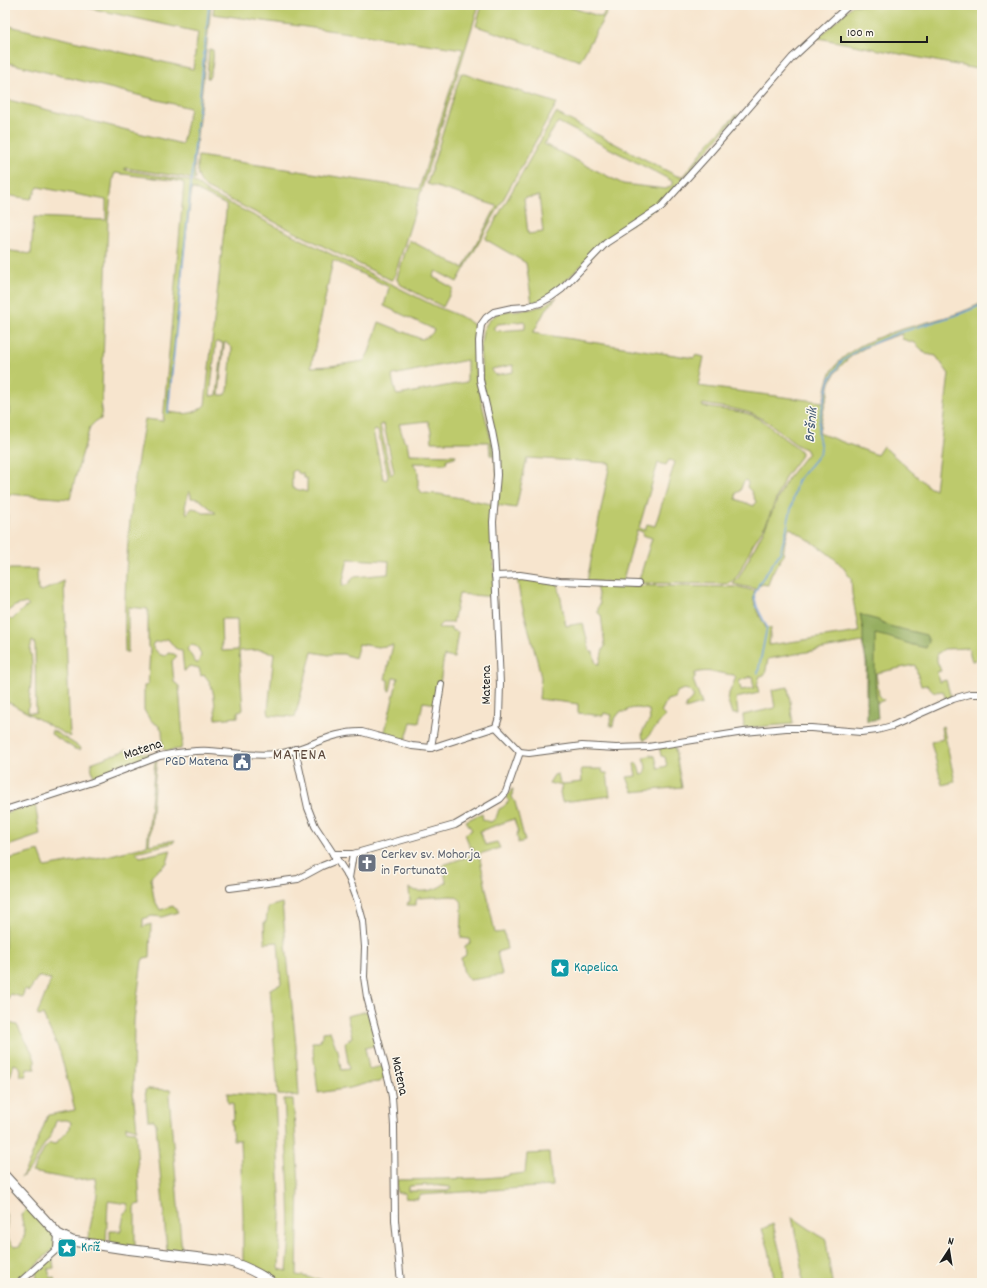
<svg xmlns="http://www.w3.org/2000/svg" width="987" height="1288" font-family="Dekko,sans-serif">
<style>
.green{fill:#bdca6c;stroke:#6c7344;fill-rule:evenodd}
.forest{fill:#96ae60;stroke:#59653e}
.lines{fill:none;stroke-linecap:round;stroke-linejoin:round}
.stream{stroke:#6ea2db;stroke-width:1.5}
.street-casing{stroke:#69625a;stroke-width:8}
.secondary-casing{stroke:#69625a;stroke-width:11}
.street{stroke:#fff;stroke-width:6}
.secondary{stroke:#fff;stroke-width:9}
.labels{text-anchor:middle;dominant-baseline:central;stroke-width:3;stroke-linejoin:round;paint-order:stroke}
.street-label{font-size:14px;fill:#1c1c1c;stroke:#fbf7ec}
.service-label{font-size:14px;fill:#4e5e75;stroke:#fbf7ec;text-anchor:end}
.worship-label{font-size:14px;fill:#5b616d;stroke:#fbf7ec;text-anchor:start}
.culture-label{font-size:14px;fill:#0d838f;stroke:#fbf7ec;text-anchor:start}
.water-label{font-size:15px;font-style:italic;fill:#415872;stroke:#fbf7ec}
.quarter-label{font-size:16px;letter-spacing:1px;fill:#5c483c;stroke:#fbf7ec}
</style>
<rect width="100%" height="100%" fill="#fbf7ec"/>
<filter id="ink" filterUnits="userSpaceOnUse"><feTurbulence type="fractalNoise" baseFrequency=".025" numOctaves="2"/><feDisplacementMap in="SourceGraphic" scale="8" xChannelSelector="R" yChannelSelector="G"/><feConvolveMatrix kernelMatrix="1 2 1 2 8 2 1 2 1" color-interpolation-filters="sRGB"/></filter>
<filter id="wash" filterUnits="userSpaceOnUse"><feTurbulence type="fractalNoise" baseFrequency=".012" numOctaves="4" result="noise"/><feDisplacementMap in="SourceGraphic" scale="16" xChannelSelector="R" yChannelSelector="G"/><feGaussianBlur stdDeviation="0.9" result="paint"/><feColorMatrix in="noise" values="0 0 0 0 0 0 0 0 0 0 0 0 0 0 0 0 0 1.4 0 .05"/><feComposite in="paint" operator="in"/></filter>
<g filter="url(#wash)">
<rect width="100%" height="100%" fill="#f7e5ce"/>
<g class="green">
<path d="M76,5H211L194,164L195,180L183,177L125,168V170L190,181L196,183L207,192L431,304C442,310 471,318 476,328C478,331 476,362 476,368C478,398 490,426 493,456L490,455L489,442H432L431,431L428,421L399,424L404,441L407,442L409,454L456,455L455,457L447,459L446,464L413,463L418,471V487L422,493L439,494L492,504L495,597L459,594L453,623H442L438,627L439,628H451V630L458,632L454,658L444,656L437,704L423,702L419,723L411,722L406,739L404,740L384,735L398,678L395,677L393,678L390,691L388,690V680L385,679L393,645L378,647L359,644L355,658L343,654H331L329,655L312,652L295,717L269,715L268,710L274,653L260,650L239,651L243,710L238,711V717L216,719C214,705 216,686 204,675L201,676L199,668L190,666L186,669L185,671H184L182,651L175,648L168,639C163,639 159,643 154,642L152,646L159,654L164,656L167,655L168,653L174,654L177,656L172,661L174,682L179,686L183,738L181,749L166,751L163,748L162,730L159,726L150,720L144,710V686L148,685L150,649L148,647V609L128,607V652H125C123,573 130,496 145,419L163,421L184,183L178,181L115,173L113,178L108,221L101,419L96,421L90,427L75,479L70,499L8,494L5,569H37L38,591H42L64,581L70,737L8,702H5V618L6,620L10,618L12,620L24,608L29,606L26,603L15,606L8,611V614L5,617V415H9V310H5V250L31,254L34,217L106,220V200L38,187L31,199L5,195V99L182,144L190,108L5,62V25L193,69L198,32ZM192,188L226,205V212L205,405C193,416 183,414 168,412V403L183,260ZM333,260L389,287L384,306L431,328L434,330C432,335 426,338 421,339L379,322L369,352L364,361L330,366L311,367ZM216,342L223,343L217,395L210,396ZM225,342L232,348L228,391L225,395H219L224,345ZM467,360V382L398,395L396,394L392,377L393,375ZM381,424L384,425L394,472L391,475L380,425ZM375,430L378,431L388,475L387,479L385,480L383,478L373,431ZM295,470L300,474L303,473V477L307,479V492L292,488V472ZM189,491L191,495V498L199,499L216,513H203L197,509L192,508L187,514L185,507ZM348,559L389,561L388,574L354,577L347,585L342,586ZM221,619H237L238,650L222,651ZM32,641L34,642L35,646L36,713L28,712C29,697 35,663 30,650ZM192,644L198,648L201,655L198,663H196L187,649Z"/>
<path d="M214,5H479L394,278L391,280L206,188C196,179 196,168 198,156L419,189L463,49L213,14Z"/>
<path d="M482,5H563L602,17L608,5H611L580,61L476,26Z"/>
<path d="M853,5H982V70L818,38Z"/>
<path d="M209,49L213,50C214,59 212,71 209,78H207Z"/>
<path d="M461,73L557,103L457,282L436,271L433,277L453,288L443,307L401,285L397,280V278L409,240L463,268L497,206L427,184Z"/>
<path d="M556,113L677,176H683L709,143L736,115L737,114L738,115L664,200L644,216L614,234L557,289L545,298L532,303L526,263L485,239ZM558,122L659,174L672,181V185L666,189L623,184L544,144ZM539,196L543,232L528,234L524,198Z"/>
<path d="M557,297L545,311L533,333L694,358L696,355L704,357L698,386L823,402C827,389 827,376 836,365C861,335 918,326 953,315C963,312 973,307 982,303V654L976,657V660L972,661L968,648L944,649L937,654V661L941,671L937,672L939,682L946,680L951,698L946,700L943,691C931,693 934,691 927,685L921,686L915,665L876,673L879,695L884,700L877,703L866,695C865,676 869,660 862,642L768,659L765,675L760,676L757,685L759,693L736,698L738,714H732L727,698L736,677L734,675C722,674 708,669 695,673V677L693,680L702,704L685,709L686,705L694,697C689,689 686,687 677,692L675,698L667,700L661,712L665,716L645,740L643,739C640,731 646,726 650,720L649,710C641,708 634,707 627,710V712H620L614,720L613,726H610L612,715L604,713L603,716L578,713V704L539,699L541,678L538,664L520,597L517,577L558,583L566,626L583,623L590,652H593L595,661L597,664H599C602,658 601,651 605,646L601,615L598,613V607L600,604L596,585L739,587L755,591C750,603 761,617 766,628H771L769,645L859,632L852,594L851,577H849C843,560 806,538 790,528L788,530L785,541L783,556L772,573L768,585L761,584L756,589L733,584L739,577L765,528L783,487L788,478L808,453L807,450C789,443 778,427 761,418C744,408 722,408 703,404L702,406C721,411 743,409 760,419C769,425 777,433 785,439C791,444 799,447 801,453L800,457L785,477L766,524L753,544L738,575L734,580L727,584L638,583L652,538L642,535L643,532L637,530L622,583L587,581L610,463L527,458L516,508L496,505L499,486L483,383L480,350L483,330L489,320L498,313L507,311L532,309L544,305ZM525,321V329L497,331L493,328L498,324ZM902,334V339L915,343L926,354L936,356L949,374L935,489L930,488L883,446L877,455L819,433C821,419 824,407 828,394C829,389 829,383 832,379C845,353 876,341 902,334ZM513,365V372L495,375L492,372V369ZM669,460L675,462L655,526L647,524L645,530L639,528L658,463L666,465ZM746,480L748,483L747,487L751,491L756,502L754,506L736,499V493L740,491L743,483ZM752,676L754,688L741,690L739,681Z"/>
<path d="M788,687L793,724L744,728L743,715L775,708L772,690Z"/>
<path d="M943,726L955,782L942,785L931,742L943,739L941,727Z"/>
<path d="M52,730L81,748L80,750L75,749L51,734Z"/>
<path d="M674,744L682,787L633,792L627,777L636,776L634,764L637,763L641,775L645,774V770L646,768L644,758L650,755L655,756L658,768L667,766L665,757L661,756L659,746Z"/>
<path d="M126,750L155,755L99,777H94L92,770L91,763Z"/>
<path d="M157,760L155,776L149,845L175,840L173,843L136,852L140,857L171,850L167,863L152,875L151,879L154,899L160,910L173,906L178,912L162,917L152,916L143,919V927L151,924L150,957L144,958L142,961L134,1021L133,1091L137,1129L126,1126V1130L135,1131L136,1135L140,1204L135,1205V1248L112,1244L110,1241V1231H121L124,1213L128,1210V1204L108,1201L106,1244L87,1242L97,1194L95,1178L75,1180L32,1172L45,1148L50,1143L55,1144L70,1128L71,1122C67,1119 61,1120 56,1121L51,1135L44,1145L32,1167L21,1178L28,1165L48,1115L75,1110L60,1052L43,1015L39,1016L37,1015L51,980L42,977H38L29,991L25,989L22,997L10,994L5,1007V860L39,851L45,867L107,856L147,846L155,761Z"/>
<path d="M581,769H602L603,773H607L610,796L562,802L560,792L562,786L549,783L554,775L558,774L560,783L563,784L582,782Z"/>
<path d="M512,789H513L512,797L515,802L525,841L518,843V839L516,837L518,832L514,819L480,831L485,845L497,842L500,848L479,854L495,933L504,932L507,949L497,952L502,975L470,980C462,975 463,966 461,958L465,956L466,954L465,946L470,943L469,939L461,938C461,932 463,904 461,901C459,898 456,897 452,896L418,898L416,901V905H407L408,902H410L409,888C412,889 415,891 418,891C427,892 440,889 446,882L443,865L475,854L473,847H470L465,834L472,830L466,821L482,813L483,820L491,822L496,818L499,809L503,807L509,801L507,797Z"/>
<path d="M35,803L40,835L5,847V813Z"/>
<path d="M282,903L296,1046L299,1096L278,1095L270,989L281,984L278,942L265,943L264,922H266L268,907Z"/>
<path d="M368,1011L377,1045L365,1048L369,1069L383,1066L385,1077L380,1082L368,1083L350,1088L318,1093L312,1042H319L323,1036V1032L330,1031L336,1047L338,1050L341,1070L349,1069L345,1043L352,1037L347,1016Z"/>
<path d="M5,1022L17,1025L32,1052L35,1060V1069H27L26,1076H20L21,1070L19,1066L14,1064L10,1077L5,1076Z"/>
<path d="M148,1089L172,1090L169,1095L182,1253L167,1251L156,1124L154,1120H148L145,1090Z"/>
<path d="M227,1093L256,1095L275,1097L281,1214L279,1269L287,1271L290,1234L289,1193L284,1099H293L299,1184L297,1275L338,1283H277L243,1262V1216L240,1140H233L231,1120L234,1119L233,1103H228Z"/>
<path d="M549,1153L552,1186L420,1195L418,1199L405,1198V1193H397V1180L486,1178L508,1176V1175L525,1173L527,1154ZM431,1185L450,1187L451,1189L447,1191H408V1187L409,1186Z"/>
<path d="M29,1207L55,1236V1247L17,1283H5V1212C11,1227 0,1232 14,1247L20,1246L25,1234L21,1215Z"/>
<path d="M792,1217L826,1240L832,1283H802V1266Z"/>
<path d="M773,1224L783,1265L784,1283H775L769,1250L762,1229Z"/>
<path d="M52,1255L54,1268L48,1269L50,1277L55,1278L56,1283H37L36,1269Z"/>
</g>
<path class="forest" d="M860,614L867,617L878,620L889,626L926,635L929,641L926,648C908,645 893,637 875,634V681L878,719L867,721V664L863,646V630Z"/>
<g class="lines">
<g class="stream">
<path d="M168,413L209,5"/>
<path d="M758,673L767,627L757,607L754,595L760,582L780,553L786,532L797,481L820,453L821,449L818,434L820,416L830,379L841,362L859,349L898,333L957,315L982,305"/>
</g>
</g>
</g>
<g filter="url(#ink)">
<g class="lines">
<g class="street-casing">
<g id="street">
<path d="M495,576L520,575L560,581L638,584"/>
<path d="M496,727L499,717L500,684L493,522L497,475L496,452L492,431L480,380L479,341L481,325L486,318L494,312L512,308L526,307L540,303L551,297L562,289L606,243L661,207L706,157L792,58L849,5"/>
<path d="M496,727L520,752L529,753L582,746L616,748L648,747L744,732L786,728H811L861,732L877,730L892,726L953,699L970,694H982"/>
<path d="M431,748L441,684"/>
<path d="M295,749L308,808L315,826L349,878L357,899L363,921L365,947L364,977L367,997L389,1081L392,1097L394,1126L395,1220L401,1283"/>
<path d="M5,810L92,782L160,756C177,753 192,750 209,751C231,752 254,757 276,754C306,751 330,731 362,732L412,746L431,748L496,727"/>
<path d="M333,854H353L455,825L500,799L506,792L520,752"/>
<path d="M349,878L353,854"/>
<path d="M230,888L298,879L322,866L337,860"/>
<path d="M57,1249L58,1234"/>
<path d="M19,1283L57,1249L72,1241"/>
</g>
</g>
<g class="secondary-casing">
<path id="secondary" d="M5,1176L58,1234L72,1241L125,1249L226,1261C244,1265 258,1273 273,1283"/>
</g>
<use href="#street" class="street"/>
<use href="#secondary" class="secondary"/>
</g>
</g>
<defs>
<g id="civic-square" transform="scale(1)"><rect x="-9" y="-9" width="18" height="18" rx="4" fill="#5c6f8a" stroke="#fbf7ec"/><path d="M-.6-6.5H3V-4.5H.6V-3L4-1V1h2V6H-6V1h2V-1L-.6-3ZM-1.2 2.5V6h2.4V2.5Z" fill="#fff"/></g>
<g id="church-square" transform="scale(1)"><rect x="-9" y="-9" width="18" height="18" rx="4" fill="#6b7280" stroke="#fbf7ec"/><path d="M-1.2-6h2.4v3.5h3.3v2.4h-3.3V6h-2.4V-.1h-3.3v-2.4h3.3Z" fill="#fff"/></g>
<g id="sight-square" transform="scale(1)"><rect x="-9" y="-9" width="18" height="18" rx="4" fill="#0f9aa8" stroke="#fbf7ec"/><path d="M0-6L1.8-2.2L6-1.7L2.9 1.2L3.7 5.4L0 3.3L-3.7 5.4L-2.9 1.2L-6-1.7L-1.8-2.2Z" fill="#fff"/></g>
</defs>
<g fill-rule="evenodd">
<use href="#civic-square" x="242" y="762"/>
<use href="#church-square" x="367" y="863"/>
<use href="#sight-square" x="560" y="968"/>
<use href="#sight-square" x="67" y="1248"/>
</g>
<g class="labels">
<g class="street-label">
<text transform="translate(487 685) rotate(-90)">Matena</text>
<text transform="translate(143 750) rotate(-18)">Matena</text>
<text transform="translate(399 1076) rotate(78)">Matena</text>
</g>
<g class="service-label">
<text x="228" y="762">PGD Matena</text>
</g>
<g class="worship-label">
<text x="381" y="855">Cerkev sv. Mohorja<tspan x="381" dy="16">in Fortunata</tspan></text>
</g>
<g class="culture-label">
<text x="574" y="968">Kapelica</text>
<text x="81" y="1248">Križ</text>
</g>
<g class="water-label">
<text transform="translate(812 425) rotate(-85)">Bršnik</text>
</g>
<g class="quarter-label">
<text x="300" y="755">MATENA</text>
</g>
</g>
<rect width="987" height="1288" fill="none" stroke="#fbf7ec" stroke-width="20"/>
<g transform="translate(949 1250) rotate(12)" stroke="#fbf7ec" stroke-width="3" paint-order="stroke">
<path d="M0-3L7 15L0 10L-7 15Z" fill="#1c1c1c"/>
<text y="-6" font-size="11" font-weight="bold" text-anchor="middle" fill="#1c1c1c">N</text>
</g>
<path d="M841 36v6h86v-6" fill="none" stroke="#1c1c1c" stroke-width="2"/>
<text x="847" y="36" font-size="12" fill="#1c1c1c" stroke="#fbf7ec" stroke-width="3" paint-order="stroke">100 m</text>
</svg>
